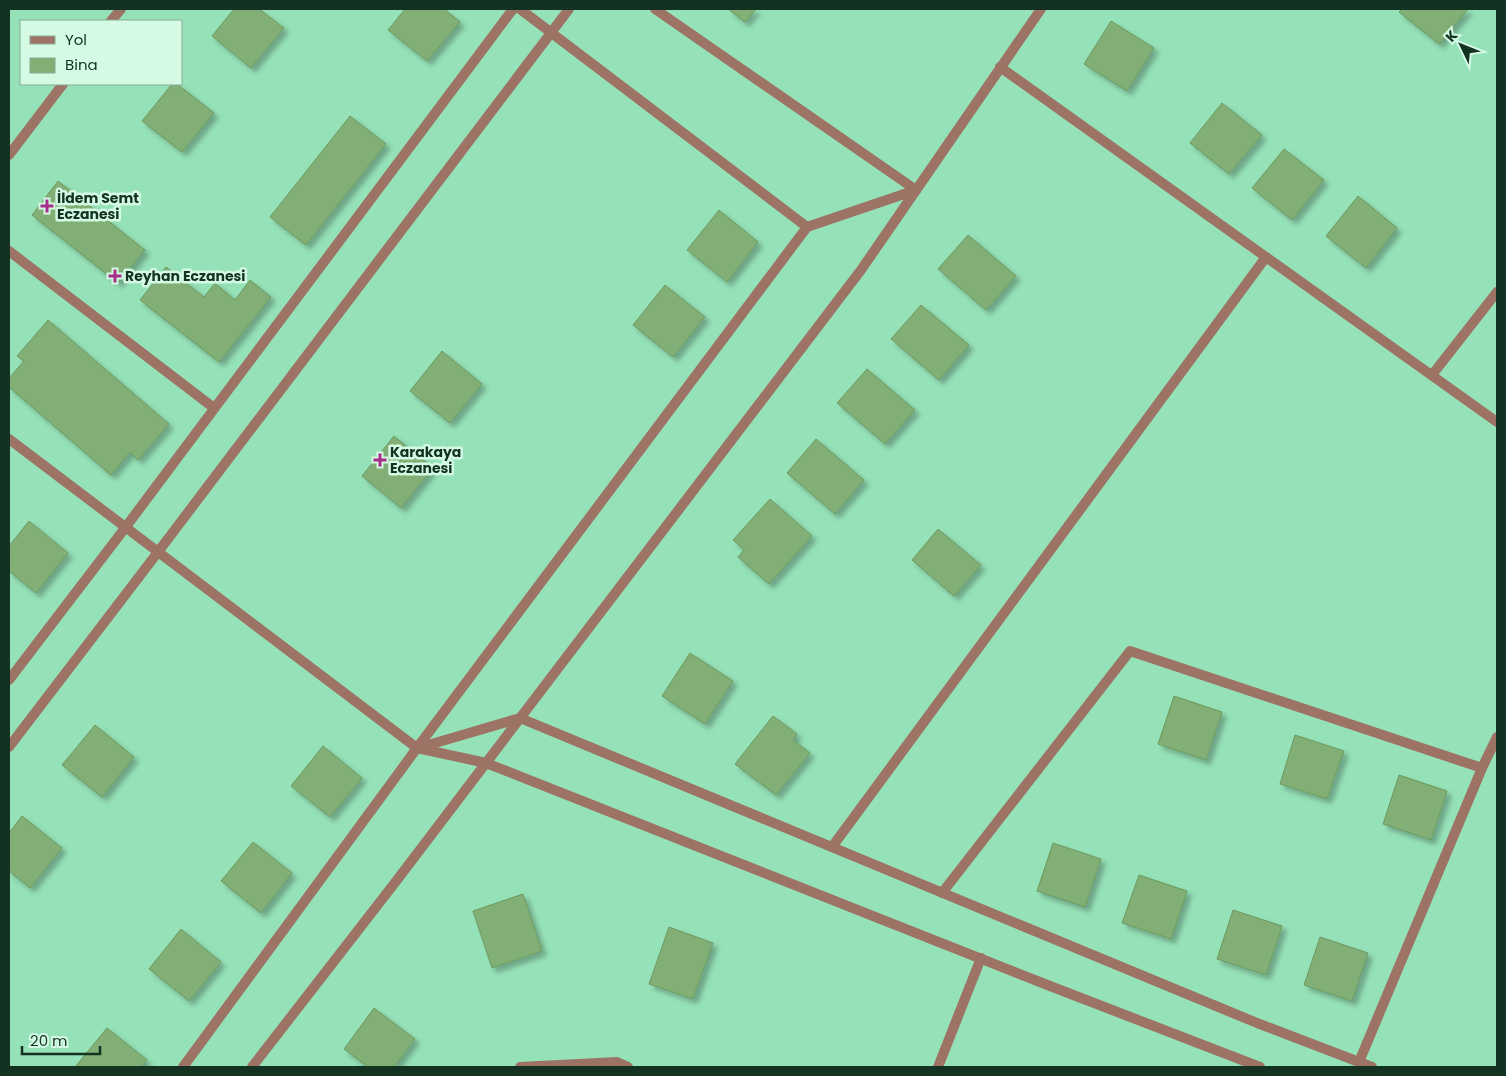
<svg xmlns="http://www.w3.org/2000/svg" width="1506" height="1076" font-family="Poppins,sans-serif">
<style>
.building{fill:#81af74;stroke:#6c9960;filter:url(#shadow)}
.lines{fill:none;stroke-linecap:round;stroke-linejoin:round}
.street{stroke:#9c7365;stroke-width:10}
.poi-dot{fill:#a42e88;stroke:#d5fae4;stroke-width:2}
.labels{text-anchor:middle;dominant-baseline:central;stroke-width:5;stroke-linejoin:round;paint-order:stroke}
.poi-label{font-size:14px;font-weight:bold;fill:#133222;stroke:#d5fae4;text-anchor:start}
</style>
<defs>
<filter id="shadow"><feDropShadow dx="4.5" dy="4.5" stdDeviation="2.5" flood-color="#0004"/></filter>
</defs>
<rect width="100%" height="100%" fill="#96e2b8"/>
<g class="building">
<path d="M234,9H259L284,28L251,68L212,36Z"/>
<path d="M405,9H444L460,22L427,61L388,30Z"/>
<path d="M728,9H756L745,22Z"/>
<path d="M1402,9H1468L1439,44L1399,12Z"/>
<path d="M1111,21L1154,48L1127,91L1084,64Z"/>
<path d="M172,84H177L214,113L182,152L142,121Z"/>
<path d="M1222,103L1262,135L1229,174L1190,143Z"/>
<path d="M350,116L386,144L306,245L270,217Z"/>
<path d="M1284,149L1324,180L1292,220L1252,188Z"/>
<path d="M58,181L145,250L118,283L32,215Z"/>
<path d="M1358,196L1397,228L1366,268L1326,236Z"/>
<path d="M719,210L758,242L727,282L687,250Z"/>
<path d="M968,235L1016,276L986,310L938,269Z"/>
<path d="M166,267L204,297L215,283L235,300L250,280L271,297L219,362L140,300Z"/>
<path d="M665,285L705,317L673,357L633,325Z"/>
<path d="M921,305L969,345L939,380L891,339Z"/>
<path d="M48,320L169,424L138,460L130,452L111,475L9,387V378L24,361L17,356Z"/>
<path d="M442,351L482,384L450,423L410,391Z"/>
<path d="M867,369L915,410L885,444L837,403Z"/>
<path d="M394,436L433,468L401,508L362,476Z"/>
<path d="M816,439L864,480L835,514L787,473Z"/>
<path d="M770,499L812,536L769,584L738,557L744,550L733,540Z"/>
<path d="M29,521L68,553L36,593L9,571V546Z"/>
<path d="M938,529L981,565L954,596L912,560Z"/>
<path d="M690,653L733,681L705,724L662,696Z"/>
<path d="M1174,696L1222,712L1206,760L1158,744Z"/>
<path d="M773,716L797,734L793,740L810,753L776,795L735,764Z"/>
<path d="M95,725L134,757L102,797L62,765Z"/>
<path d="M1295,735L1344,751L1327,799L1280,784Z"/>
<path d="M323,746L362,778L330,817L291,786Z"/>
<path d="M1399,775L1447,791L1431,840L1383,824Z"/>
<path d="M22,816L62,848L30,888L9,871V833Z"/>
<path d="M253,842L292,873L261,913L221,881Z"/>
<path d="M1053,843L1101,859L1085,907L1037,891Z"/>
<path d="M1139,875L1187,891L1171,939L1122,923Z"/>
<path d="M523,894L542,951L492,968L473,911Z"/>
<path d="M1233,910L1282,926L1266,975L1217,959Z"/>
<path d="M669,927L713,943L693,999L649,984Z"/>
<path d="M181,929L221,962L189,1001L149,969Z"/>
<path d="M1320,937L1368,953L1352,1001L1304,985Z"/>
<path d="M374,1008L415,1039L394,1067H368L344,1049Z"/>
<path d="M107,1028L147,1060L141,1067H75Z"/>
</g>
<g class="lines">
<g class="street">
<path d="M520,9L807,227"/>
<path d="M655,9L916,190"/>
<path d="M111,21L121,9"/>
<path d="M1000,67L1497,422"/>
<path d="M9,155L63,84"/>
<path d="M9,251L214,408"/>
<path d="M1432,375L1497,292"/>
<path d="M9,439L417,748L486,763L1050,986L1260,1067"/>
<path d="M9,680L125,528L513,9"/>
<path d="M9,747L158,552L569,9"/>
<path d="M418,748L520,718L1257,1023L1372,1067"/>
<path d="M832,847L1266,257"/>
<path d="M942,893L1130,651L1482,768"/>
<path d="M1359,1062L1482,768L1497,737"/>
<path d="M183,1067L417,748L807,227L916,190"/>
<path d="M252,1067L397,880L861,270L1041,9"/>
<path d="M520,1067L617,1062L628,1067"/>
<path d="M938,1067L981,958"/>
</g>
</g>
<g class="poi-dot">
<path d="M44.5 198.5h5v5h5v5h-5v5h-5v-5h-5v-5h5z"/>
<path d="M112.5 268.5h5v5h5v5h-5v5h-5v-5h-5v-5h5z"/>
<path d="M377.5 452.5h5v5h5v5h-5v5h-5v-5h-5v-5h5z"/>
</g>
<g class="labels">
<g class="poi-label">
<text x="57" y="198">İldem Semt<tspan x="57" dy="16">Eczanesi</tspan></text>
<text x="125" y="276">Reyhan Eczanesi</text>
<text x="390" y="452">Karakaya<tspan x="390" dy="16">Eczanesi</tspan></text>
</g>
</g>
<rect width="1506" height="1076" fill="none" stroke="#133222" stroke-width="20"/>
<rect x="20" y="20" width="162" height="65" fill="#d5fae4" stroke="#87aa96"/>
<rect x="30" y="36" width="25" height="8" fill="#9c7365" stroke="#87aa96"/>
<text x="65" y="45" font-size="15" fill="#133222">Yol</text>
<rect x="30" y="58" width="25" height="15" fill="#81af74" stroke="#87aa96"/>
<text x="65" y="70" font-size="15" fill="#133222">Bina</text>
<g transform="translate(1461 45) rotate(313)" stroke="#d5fae4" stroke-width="4" paint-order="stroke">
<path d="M0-4L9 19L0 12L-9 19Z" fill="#133222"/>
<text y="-8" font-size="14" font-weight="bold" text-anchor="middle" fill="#133222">K</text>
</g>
<path d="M22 1046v8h78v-8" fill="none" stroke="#133222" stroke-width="2.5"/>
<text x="30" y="1046" font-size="15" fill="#133222" stroke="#d5fae4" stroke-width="4" paint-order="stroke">20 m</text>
</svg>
